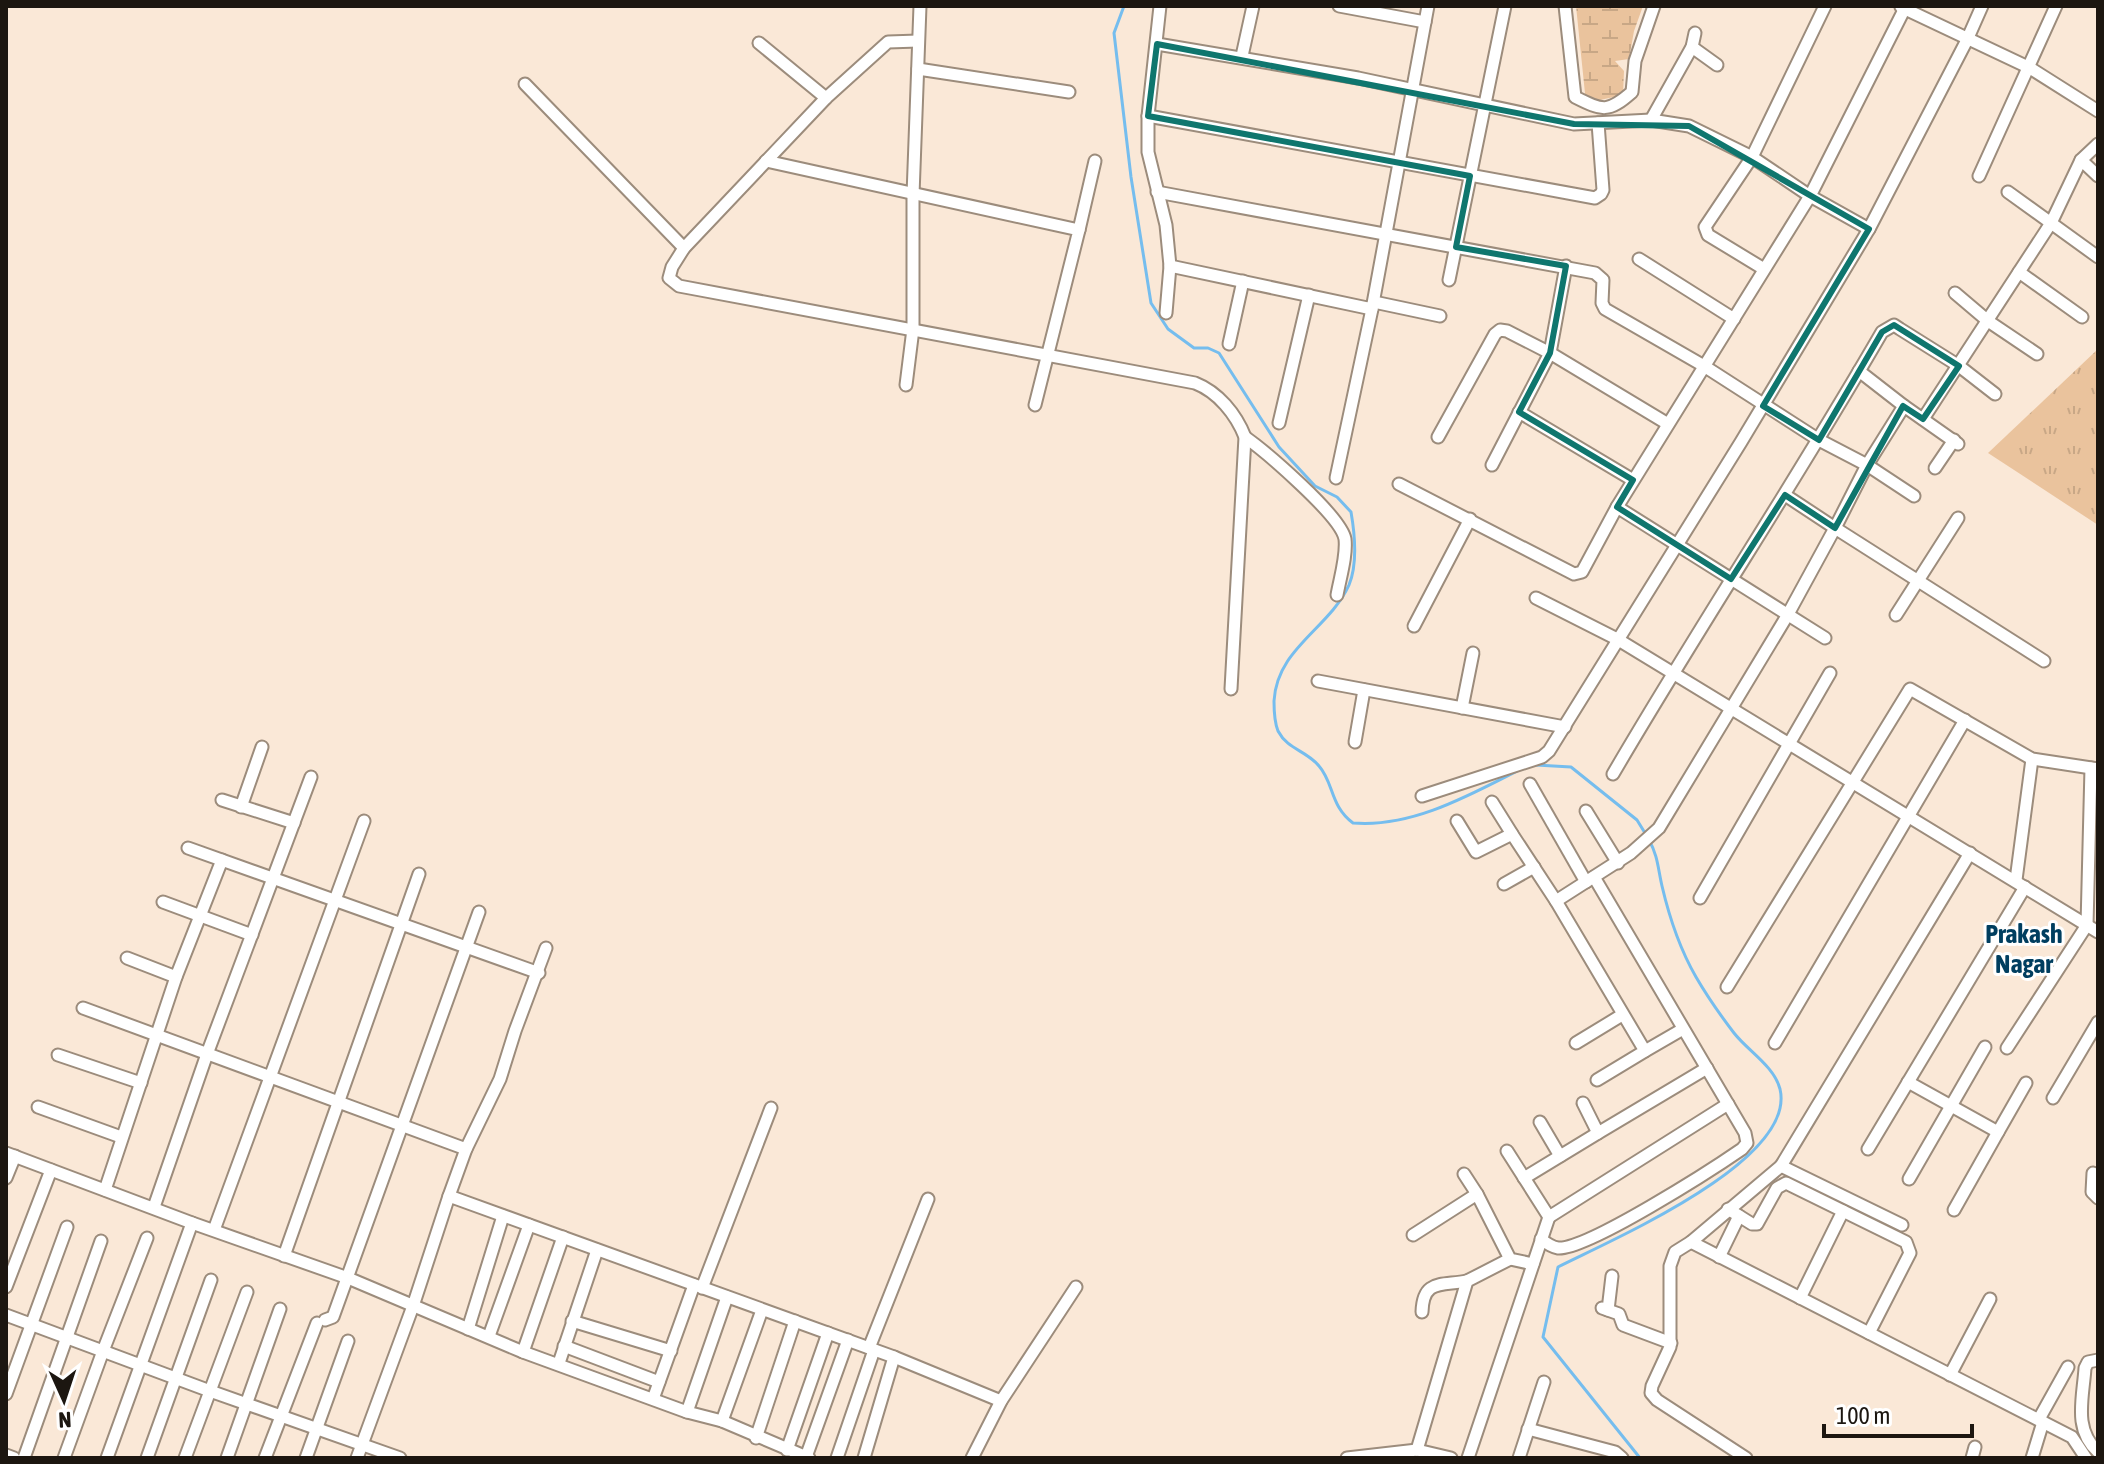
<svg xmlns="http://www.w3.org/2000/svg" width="2104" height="1464" font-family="'Asap Condensed',sans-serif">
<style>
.grass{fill:url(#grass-tufts)}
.wetland{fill:url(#wetland-marsh)}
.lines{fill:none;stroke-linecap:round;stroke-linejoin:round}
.stream{stroke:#75bdee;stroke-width:3}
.street-casing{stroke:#9c8c7c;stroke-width:15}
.street{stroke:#fff;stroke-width:11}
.marked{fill:none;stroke:#0f766e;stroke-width:6;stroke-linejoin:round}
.labels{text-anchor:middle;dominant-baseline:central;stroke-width:6;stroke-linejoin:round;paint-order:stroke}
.neighbourhood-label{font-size:26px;font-weight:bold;fill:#003e5f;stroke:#fff}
</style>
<defs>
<pattern id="grass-tufts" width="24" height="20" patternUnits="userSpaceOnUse" patternTransform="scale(2)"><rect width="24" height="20" fill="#eac39d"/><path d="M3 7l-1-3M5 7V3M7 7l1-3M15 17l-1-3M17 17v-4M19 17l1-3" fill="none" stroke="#c8a786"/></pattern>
<pattern id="wetland-marsh" width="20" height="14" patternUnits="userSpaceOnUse" patternTransform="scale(2)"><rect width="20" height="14" fill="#eac39d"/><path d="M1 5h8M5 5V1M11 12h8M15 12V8" fill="none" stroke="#c8a786"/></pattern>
</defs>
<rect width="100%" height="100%" fill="#fae8d7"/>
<path class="grass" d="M2098,349V525L1988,453Z"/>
<path class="wetland" d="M1576,6H1643L1634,31L1629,59L1615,61L1624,71L1623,95L1586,103Z"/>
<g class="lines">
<g class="stream">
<path d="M1124,6L1114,33L1131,177L1151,303L1168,329L1194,348H1208L1219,353L1279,447L1315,486L1337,497L1351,512C1355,535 1358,563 1349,585C1329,629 1277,648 1274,701C1274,711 1274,721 1278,731C1288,750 1306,750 1319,766C1334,783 1330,806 1353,823C1412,828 1470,795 1521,769"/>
<path d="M1536,765L1571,767L1637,820L1645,833"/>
<path d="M1640,1458L1543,1337L1558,1267C1611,1240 1797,1161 1780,1089C1774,1066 1748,1051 1734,1033C1721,1016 1707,996 1696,977C1681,951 1669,916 1662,886C1658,869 1658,856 1649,840"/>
</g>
<g class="street-casing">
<g id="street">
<path d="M1160,6L1148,116V152L1166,225L1170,266L1166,313"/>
<path d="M1339,6L1425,22"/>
<path d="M1565,6L1575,97C1603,111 1608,113 1632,92L1635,61L1654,6"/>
<path d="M1901,7L2030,68L2098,111"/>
<path d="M918,41L888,42L826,98L684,248L672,267L669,278L679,286L1195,383C1218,392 1236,414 1245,437L1231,689"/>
<path d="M759,43L826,98"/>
<path d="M1157,44L1358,78L1574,124L1651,120L1689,126L1752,157L1810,196L1869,229"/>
<path d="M1692,47L1717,65"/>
<path d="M1242,56L1253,6"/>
<path d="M918,69L1069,92"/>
<path d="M525,84L684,248"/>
<path d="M1148,116L1595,198L1601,194L1603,190L1598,123"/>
<path d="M1651,120L1692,47L1695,33"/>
<path d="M2081,160L2098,176"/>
<path d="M766,161L1079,230L1035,405"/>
<path d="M1979,176L2056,6"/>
<path d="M1157,192L1595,273L1603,280L1602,303L1605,309L1704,366L1819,440L1867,465L1914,496"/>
<path d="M2008,192L2098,257"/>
<path d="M1079,230L1095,161"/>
<path d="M1639,259L1734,319"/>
<path d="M1170,266L1372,309L1428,6"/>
<path d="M1764,269L1708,235L1705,227L1752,157L1825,6"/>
<path d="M2019,272L2082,317"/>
<path d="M1449,280L1505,6"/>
<path d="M1955,293L1988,321L2037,354"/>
<path d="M1374,302L1440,316"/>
<path d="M1229,344L1243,281"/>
<path d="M1859,371L1904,406"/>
<path d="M906,385L913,329V195L920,6"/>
<path d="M1519,412L1633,480"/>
<path d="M1923,419L2051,223L2081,160L2098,144"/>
<path d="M1279,423L1309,295"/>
<path d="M1245,437C1266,452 1341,516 1345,539C1347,556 1340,578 1337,595"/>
<path d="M1438,437L1495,334L1500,330L1507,331L1550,353L1668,424"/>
<path d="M1958,444L1904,406L1867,465L1835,528L2044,661"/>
<path d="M1492,465L1550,353L1566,266"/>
<path d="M1935,468L1954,440"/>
<path d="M1336,478L1372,309"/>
<path d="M1399,484L1574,574L1582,572L1617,507L1810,196L1906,6"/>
<path d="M1617,507L1825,638"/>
<path d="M1536,598L1617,639L2098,932"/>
<path d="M1896,615L1958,518"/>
<path d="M1414,626L1470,519"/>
<path d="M1318,681L1565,727"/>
<path d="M1462,708L1473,653"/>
<path d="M1355,742L1364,690"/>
<path d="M1613,774C1700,625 1796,481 1882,332L1894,325L1900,329L1959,366L1995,394"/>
<path d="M1530,784L1586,882"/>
<path d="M1422,796L1542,757L1549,751L1741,442L1869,229L1967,40L1982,6"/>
<path d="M222,800L294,823"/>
<path d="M1492,802L1512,834"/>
<path d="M241,807L262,747"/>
<path d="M1586,811L1618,863"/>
<path d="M1457,821L1476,852L1512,834L1556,901L1645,1051L1597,1080"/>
<path d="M188,848L539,973"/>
<path d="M2016,880L2032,759"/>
<path d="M1504,884L1534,867"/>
<path d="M1700,898L1830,673"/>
<path d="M1556,901L1631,853L1659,828L1787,616L1835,528L1785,495"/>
<path d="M163,902L252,935"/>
<path d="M127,958L176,977"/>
<path d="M1727,987L1910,689L2032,759L2098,769"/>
<path d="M83,1008L466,1149"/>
<path d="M1576,1043L1622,1015"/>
<path d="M1775,1043L1965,720"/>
<path d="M2007,1048L2087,925L2091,768"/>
<path d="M1645,1051L1683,1029"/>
<path d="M58,1055L141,1083"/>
<path d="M1908,1082L1998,1132L2026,1083"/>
<path d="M2053,1098L2098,1022"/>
<path d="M1583,1103L1598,1133L1707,1068"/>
<path d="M38,1107L121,1137"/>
<path d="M1540,1122L1560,1156"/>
<path d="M1868,1149L2025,887"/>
<path d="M1507,1151L1549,1217L1728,1104"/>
<path d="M6,1153L192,1223L348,1278L523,1352L687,1412L722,1421L809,1458"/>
<path d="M2093,1173L2092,1192L2098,1198"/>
<path d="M1464,1174L1477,1194L1510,1259L1533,1264"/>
<path d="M6,1178L15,1156"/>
<path d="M1524,1178L1598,1133"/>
<path d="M1909,1179L1985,1047"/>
<path d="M105,1190L176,977L222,860"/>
<path d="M449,1196L894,1357L1001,1401"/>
<path d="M154,1207L207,1054L311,777"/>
<path d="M1728,1209L1752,1224H1757L1777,1188L1786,1183L1906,1242L1910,1253L1869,1333"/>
<path d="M1954,1210L1998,1132"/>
<path d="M1902,1225L1781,1166L1970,853"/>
<path d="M214,1230L364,821"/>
<path d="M1413,1235L1477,1194"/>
<path d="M1541,1239C1546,1243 1551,1247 1558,1248C1587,1250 1713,1169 1742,1149L1747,1143L1745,1133L1594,877"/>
<path d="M1691,1242L2072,1437L2086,1458"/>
<path d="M284,1256L419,874"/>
<path d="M1719,1257L1739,1216"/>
<path d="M6,1287L51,1170"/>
<path d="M702,1288L771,1108"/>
<path d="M1800,1298L1843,1211"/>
<path d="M1602,1308L1619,1314L1623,1325L1671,1343"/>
<path d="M1608,1310L1612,1276"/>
<path d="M1422,1312C1423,1279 1441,1286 1467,1281"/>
<path d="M6,1315L210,1391L400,1458"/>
<path d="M325,1320L333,1317L479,912"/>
<path d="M572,1321L671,1351"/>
<path d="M468,1329L503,1216"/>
<path d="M489,1336L529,1225"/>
<path d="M564,1346L659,1382"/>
<path d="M869,1348L928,1199"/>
<path d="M523,1352L563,1237"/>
<path d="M2098,1360L2088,1362L2085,1368C2083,1399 2073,1429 2098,1452"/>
<path d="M559,1363L597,1250"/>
<path d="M1950,1375L1990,1299"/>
<path d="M6,1394L67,1227"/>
<path d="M653,1399L694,1285"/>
<path d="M687,1412L727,1297"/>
<path d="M2039,1419L2068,1367"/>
<path d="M722,1421L762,1310"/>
<path d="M1528,1429L1615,1452L1622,1458"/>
<path d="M756,1438L795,1321"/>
<path d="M787,1450L828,1333"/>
<path d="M1417,1450L1467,1281L1510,1259"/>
<path d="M6,1455L14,1458"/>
<path d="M806,1457L848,1340"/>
<path d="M24,1458L101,1241"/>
<path d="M64,1458L103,1351L147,1238"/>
<path d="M107,1458L192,1223"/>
<path d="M147,1458L211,1280"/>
<path d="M185,1458L247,1292"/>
<path d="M227,1458L280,1309"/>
<path d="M265,1458L317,1323"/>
<path d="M306,1458L348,1341"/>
<path d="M357,1458L413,1306L449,1196L466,1149L500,1079L515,1031L546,948"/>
<path d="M837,1458L874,1350"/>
<path d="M864,1458L894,1357"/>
<path d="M972,1458L1001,1401L1076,1287"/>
<path d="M1347,1458L1417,1450L1451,1458"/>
<path d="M1468,1458L1549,1217"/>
<path d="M1519,1458L1544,1382"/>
<path d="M1746,1458L1657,1400L1651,1393L1652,1386L1670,1347V1266L1675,1252L1691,1242L1781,1166"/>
<path d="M1972,1458L1975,1447"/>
<path d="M2032,1458L2043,1422"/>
</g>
</g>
<use href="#street" class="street"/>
</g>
<path class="marked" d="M1157,44L1574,124L1689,126L1869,229L1763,406L1819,440L1882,332L1894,325L1959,366L1923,419L1903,406L1835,528L1785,495L1731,579L1617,507L1633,480L1519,412L1550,353L1566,266L1456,247L1470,176L1148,116Z"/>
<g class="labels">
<g class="neighbourhood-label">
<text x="2024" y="934">Prakash<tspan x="2024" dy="30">Nagar</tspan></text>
</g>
</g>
<rect width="2104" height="1464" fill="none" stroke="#1c1610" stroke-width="16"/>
<g transform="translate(64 1400) rotate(177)" stroke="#ffffff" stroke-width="6" paint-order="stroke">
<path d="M0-6L14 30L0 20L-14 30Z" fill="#1c1610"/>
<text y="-12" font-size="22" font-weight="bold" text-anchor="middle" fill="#1c1610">N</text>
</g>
<path d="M1824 1424v12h148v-12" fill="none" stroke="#1c1610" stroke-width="4"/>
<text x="1836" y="1424" font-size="24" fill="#1c1610" stroke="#ffffff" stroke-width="6" paint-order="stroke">100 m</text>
</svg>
